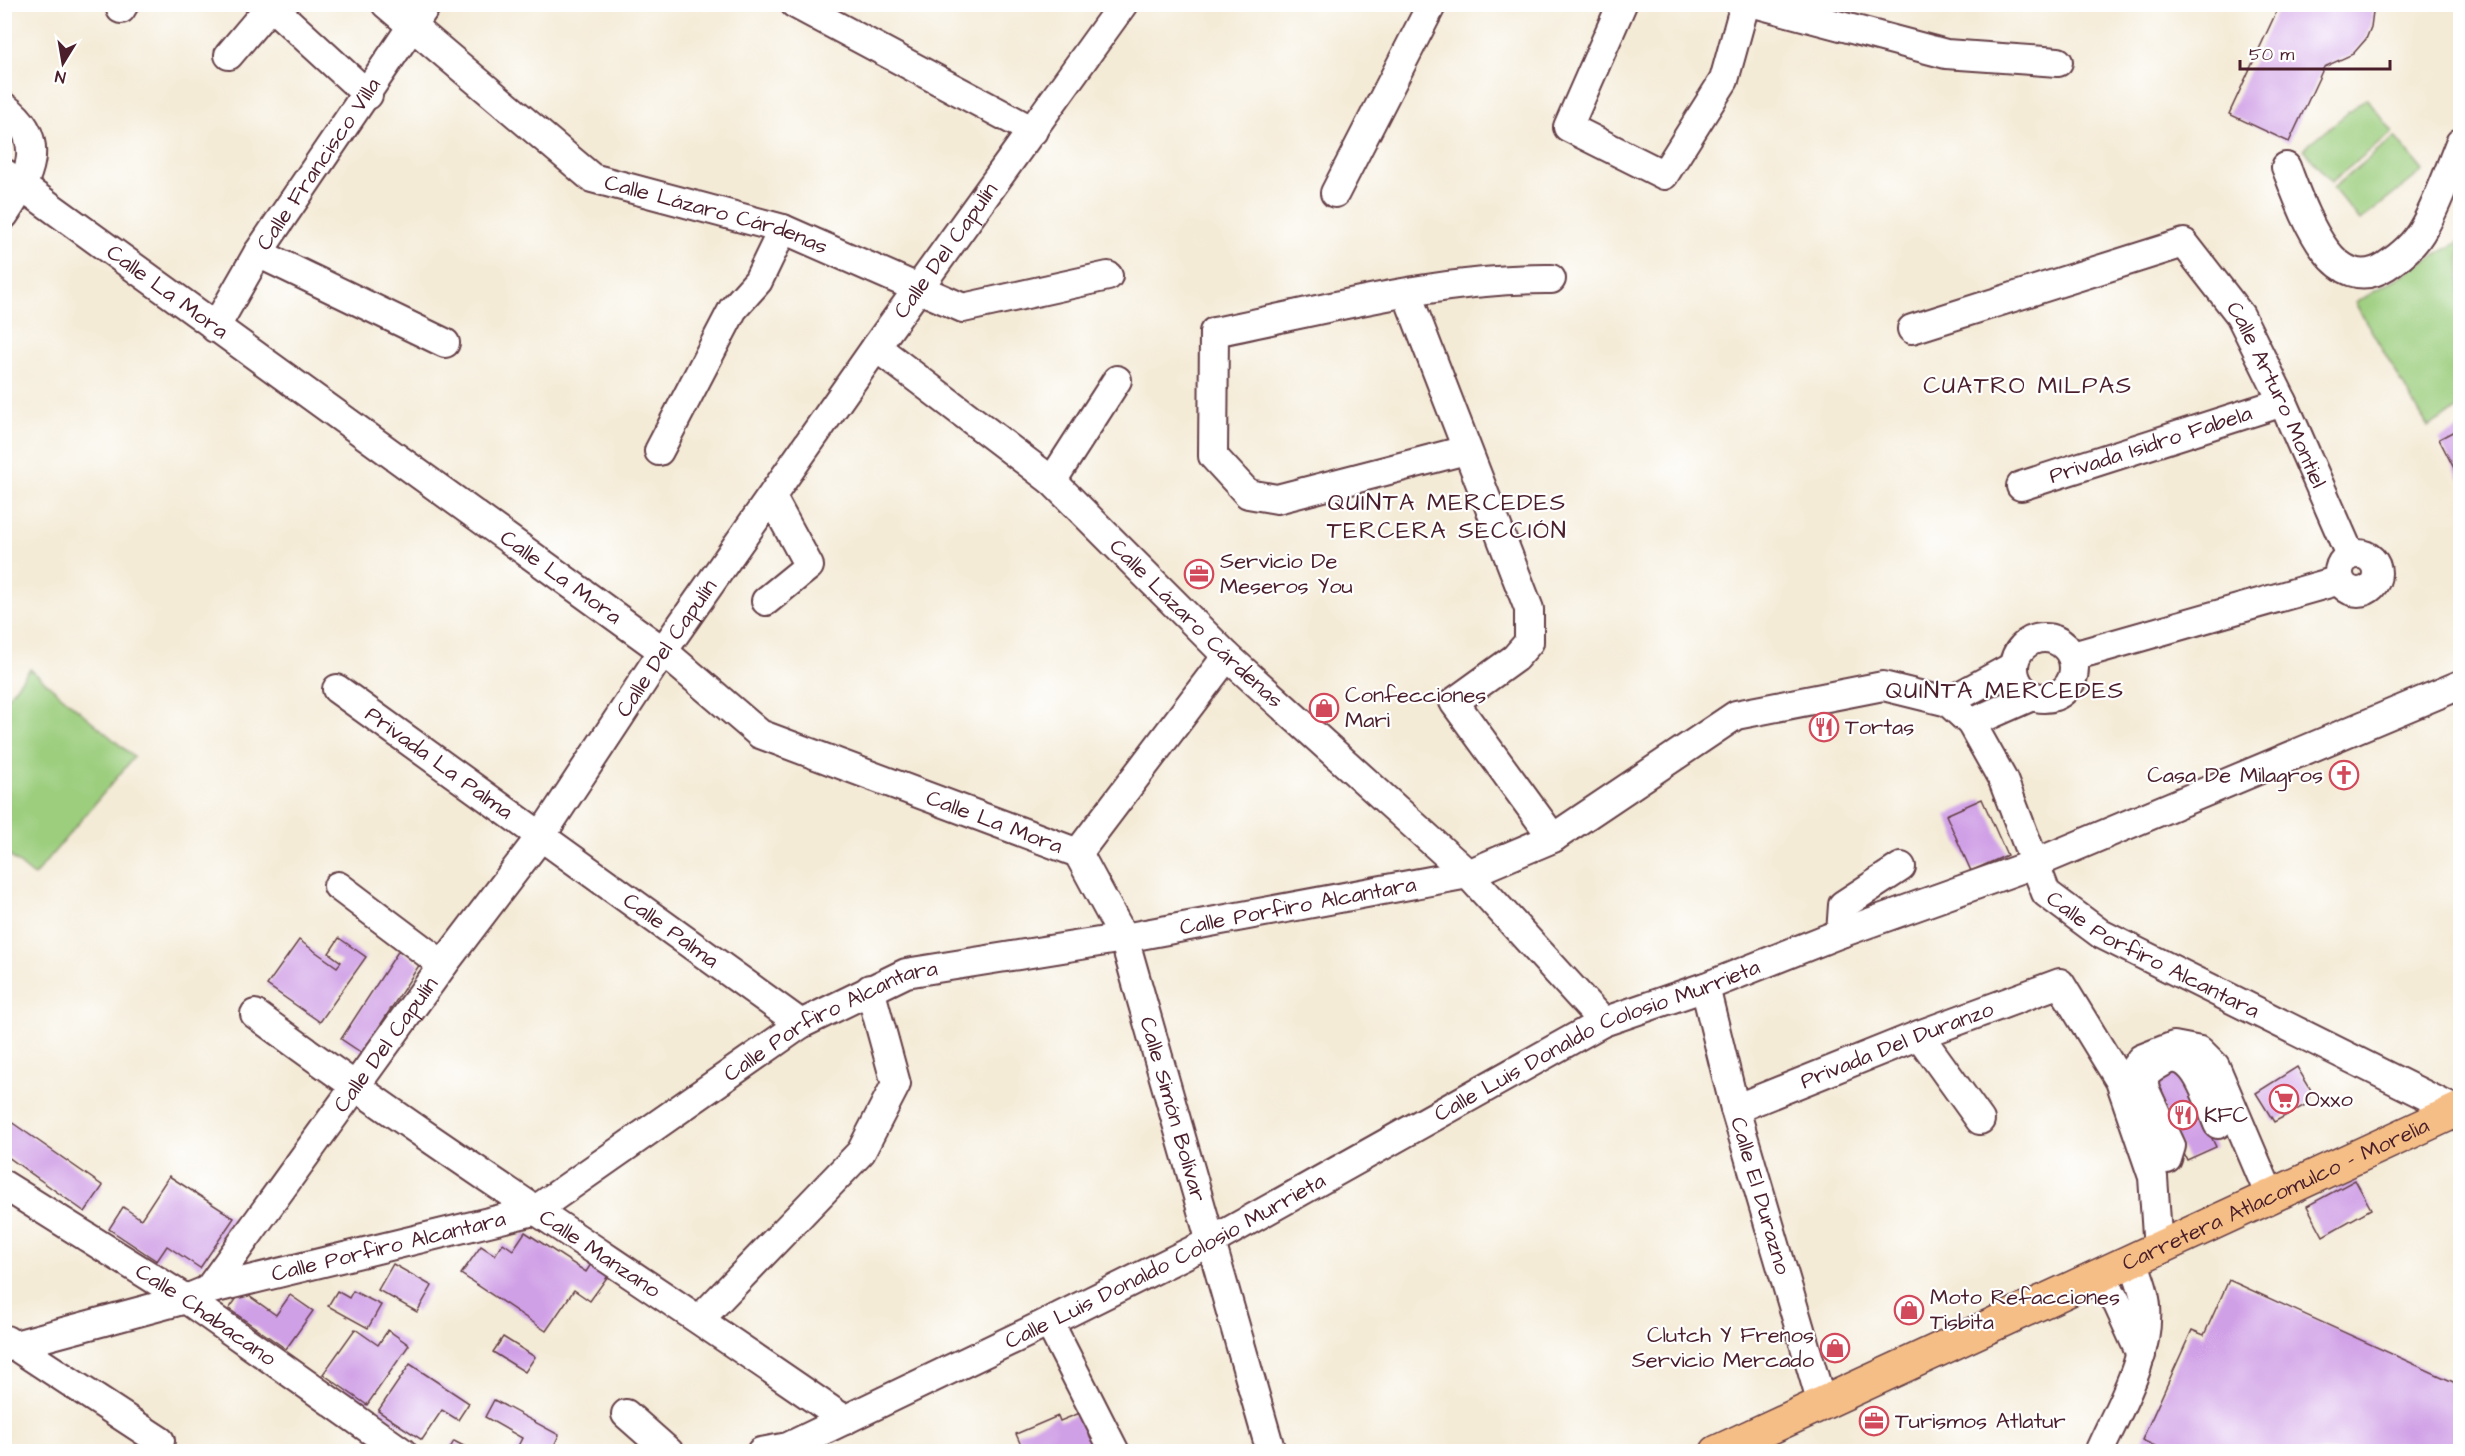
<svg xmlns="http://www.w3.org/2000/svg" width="2465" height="1456" font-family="'Architects Daughter',sans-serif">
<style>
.green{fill:#9cce7e;stroke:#737654;stroke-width:1.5}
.building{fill:#d0a0e6}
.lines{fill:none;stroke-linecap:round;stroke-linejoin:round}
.minor-casing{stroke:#643e45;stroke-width:32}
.major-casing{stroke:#643e45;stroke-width:36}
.minor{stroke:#fff;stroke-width:28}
.major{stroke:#f6be87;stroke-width:33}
.labels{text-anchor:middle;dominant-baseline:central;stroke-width:4.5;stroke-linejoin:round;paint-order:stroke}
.street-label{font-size:22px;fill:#4a1f2b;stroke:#fff}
.poi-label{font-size:22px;fill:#4a1f2b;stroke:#fff;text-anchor:start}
.neighbourhood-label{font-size:24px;letter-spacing:1.5px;fill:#4a1f2b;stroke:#fff}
</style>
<rect width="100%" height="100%" fill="#fff"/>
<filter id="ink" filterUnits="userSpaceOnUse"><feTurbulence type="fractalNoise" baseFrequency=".0167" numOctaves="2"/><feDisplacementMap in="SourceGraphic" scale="12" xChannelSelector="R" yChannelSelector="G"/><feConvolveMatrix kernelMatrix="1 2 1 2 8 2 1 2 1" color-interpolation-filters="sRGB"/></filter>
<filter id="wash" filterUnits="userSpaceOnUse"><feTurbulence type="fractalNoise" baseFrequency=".008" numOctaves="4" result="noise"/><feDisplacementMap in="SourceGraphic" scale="24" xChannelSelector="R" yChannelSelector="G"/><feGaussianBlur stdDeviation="1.35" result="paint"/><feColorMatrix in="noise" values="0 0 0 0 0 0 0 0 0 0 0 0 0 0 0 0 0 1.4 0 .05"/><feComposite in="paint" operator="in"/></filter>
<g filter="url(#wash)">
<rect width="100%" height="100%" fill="#f4ebd7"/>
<g class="green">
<path d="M2366,98L2393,132L2331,182L2303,149Z"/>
<path d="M2395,137L2423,171L2360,221L2333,188Z"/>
<path d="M2460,241V407L2428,427L2355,303Z"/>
<path d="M30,669L134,757L34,876L4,851L5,700Z"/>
</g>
<g id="blocks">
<g class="building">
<path d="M2280,4H2374L2371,27L2366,39L2353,54L2324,67L2289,142L2229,114Z"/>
<path d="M2460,428V480L2439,439Z"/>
<path d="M1982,799L2007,855L1971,871L1946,815Z"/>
<path d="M339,938L366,957L320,1022L267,985L299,940L337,967L341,962L329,953Z"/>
<path d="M399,950L420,964L362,1053L341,1039Z"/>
<path d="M2297,1067L2311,1090L2307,1104L2274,1122L2256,1093Z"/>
<path d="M2179,1069L2216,1147L2187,1160L2150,1082Z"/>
<path d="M4,1117L103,1186L85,1212L4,1154Z"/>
<path d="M169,1176L234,1218L200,1268L167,1246L157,1261L109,1229L123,1207L141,1219Z"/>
<path d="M2355,1180L2371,1209L2323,1236L2307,1206Z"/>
<path d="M525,1232L586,1272L591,1264L608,1276L590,1301L574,1290L546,1331L461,1274L481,1246L495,1255L503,1243L513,1250Z"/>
<path d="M393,1264L432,1286L417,1312L378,1290Z"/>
<path d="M2229,1280L2460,1385V1452H2155L2157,1447L2142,1440L2192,1330L2204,1335Z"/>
<path d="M242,1291L276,1315L290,1295L313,1311L286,1349L229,1309Z"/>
<path d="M337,1291L349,1298L353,1291L381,1305L368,1328L328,1306Z"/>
<path d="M355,1329L378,1345L388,1330L409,1345L367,1405L323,1374Z"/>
<path d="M503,1337L535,1357L525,1372L493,1352Z"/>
<path d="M410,1364L469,1403L458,1420L442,1410L422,1440L378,1411Z"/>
<path d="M494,1400L559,1435L551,1452H515L522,1438L485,1417Z"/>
<path d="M1085,1411L1100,1448L1092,1452H1024L1016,1434L1058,1416L1060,1421Z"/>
<path d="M454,1441L475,1452H448Z"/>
</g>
</g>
</g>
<g filter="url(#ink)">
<use href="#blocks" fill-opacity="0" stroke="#643e45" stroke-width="1.5"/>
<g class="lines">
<g class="minor-casing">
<g id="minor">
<path id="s1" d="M386,4L592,178L783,229L963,308L1108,276"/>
<path d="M795,4L1033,131"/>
<path d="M1622,4L1568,127L1664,175L1724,80L1745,4"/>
<path d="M1758,4L1946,54L2058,62"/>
<path d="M271,6L368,95"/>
<path d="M121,9L124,4"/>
<path d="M229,55L272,4"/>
<path d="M4,107C50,140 29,178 4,215"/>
<path d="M2286,167C2301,205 2331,301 2386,266C2402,255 2415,244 2424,227C2439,201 2449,170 2460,143"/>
<path id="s2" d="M4,173L663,651L760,734L1078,853L1124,938L1271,1452"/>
<path d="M1335,193L1432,4"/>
<path d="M258,253L445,343"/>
<path d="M1407,294L1529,609V642L1515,658L1454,702L1553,838"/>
<path id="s3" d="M215,328L258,253L427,4"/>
<path id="s4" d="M1912,329L2184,243L2240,315L2283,402L2350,555"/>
<path id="s5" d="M876,347L1052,481L1227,656L1468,874L1603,1022"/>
<path d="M1466,450L1277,499L1248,494L1213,456L1214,332C1324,310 1438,278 1551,279"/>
<path d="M659,451L733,309L758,281L783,229"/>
<path d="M1052,481L1117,380"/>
<path id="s6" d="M2021,486L2283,402"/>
<circle cx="2358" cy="573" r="19"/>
<path d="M766,601L809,566L772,498"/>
<circle cx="2044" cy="668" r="30"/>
<path d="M2073,656L2340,580"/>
<path id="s7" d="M337,689L801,1024"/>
<path d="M1948,702L2014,666"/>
<path d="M1971,723L2032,696"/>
<path d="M1078,853L1227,656"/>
<path d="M338,886L443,965"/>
<path d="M1841,933L1843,905L1901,867"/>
<path id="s8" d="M1705,987L1735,1109L1822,1404"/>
<path id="s9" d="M255,1014C447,1156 649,1283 845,1420"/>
<path d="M1919,1035L1980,1120"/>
<path d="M2141,1102L2134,1089L2132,1072L2141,1059L2174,1046L2200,1051L2215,1066L2271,1198"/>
<path id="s10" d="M1735,1109L1919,1035L2060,983L2120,1081L2153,1177L2158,1250"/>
<path d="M2167,1159L2171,1146L2145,1090L2143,1078C2149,1069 2156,1066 2165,1061C2195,1047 2209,1103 2218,1124"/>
<path id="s11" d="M4,1185L186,1299L402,1452"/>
<path d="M2099,1277L2116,1300L2141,1355"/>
<path id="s12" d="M208,1290L443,965L541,836L663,651L876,347L1123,4"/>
<path d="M700,1319L861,1152L896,1084L870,989"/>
<path d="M1049,1322L1115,1452"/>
<path d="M6,1340L160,1441"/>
<path id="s13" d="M4,1348L186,1299L208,1290L534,1211L801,1024L906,973L1124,938L1468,874L1553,838L1736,715L1883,686L1948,702L1971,723L2003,780L2046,893L2101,934L2457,1111"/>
<path d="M626,1414L669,1452"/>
<path id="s14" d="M761,1452L788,1447L1049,1322L1212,1241L1603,1022L1705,987L1841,933L2034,864L2460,685"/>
<path d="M2099,1452C2119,1407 2150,1357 2146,1306C2145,1291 2138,1275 2133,1261"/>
</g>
</g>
<g class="major-casing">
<g id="major">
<path id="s15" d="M1717,1452L2460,1109"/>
</g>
</g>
<use href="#minor" class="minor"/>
<use href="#major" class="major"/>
</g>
</g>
<defs>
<g id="office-ring" transform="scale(1.5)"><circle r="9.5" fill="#fff" stroke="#d1495b" stroke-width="1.5"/><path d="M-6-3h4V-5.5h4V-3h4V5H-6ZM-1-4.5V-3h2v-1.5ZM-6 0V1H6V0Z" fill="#d1495b"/></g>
<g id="shop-ring" transform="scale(1.5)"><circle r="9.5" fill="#fff" stroke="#d1495b" stroke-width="1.5"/><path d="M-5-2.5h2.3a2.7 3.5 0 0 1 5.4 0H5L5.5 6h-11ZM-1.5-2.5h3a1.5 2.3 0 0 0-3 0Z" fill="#d1495b"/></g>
<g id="restaurant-ring" transform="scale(1.5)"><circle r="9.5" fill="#fff" stroke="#d1495b" stroke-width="1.5"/><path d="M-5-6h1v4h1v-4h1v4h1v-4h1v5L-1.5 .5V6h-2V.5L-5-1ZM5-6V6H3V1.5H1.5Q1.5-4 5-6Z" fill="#d1495b"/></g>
<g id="church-ring" transform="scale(1.5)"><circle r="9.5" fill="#fff" stroke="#d1495b" stroke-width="1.5"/><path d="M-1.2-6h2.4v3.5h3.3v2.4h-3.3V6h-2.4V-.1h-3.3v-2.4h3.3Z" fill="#d1495b"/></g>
<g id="supermarket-ring" transform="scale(1.5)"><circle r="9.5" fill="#fff" stroke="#d1495b" stroke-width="1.5"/><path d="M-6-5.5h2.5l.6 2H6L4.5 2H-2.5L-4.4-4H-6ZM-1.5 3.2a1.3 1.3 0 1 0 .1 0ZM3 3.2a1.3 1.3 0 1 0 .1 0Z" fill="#d1495b"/></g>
</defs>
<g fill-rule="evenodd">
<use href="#office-ring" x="1199" y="574"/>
<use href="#shop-ring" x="1324" y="708"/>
<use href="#restaurant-ring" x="1824" y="727"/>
<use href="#church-ring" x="2344" y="775"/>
<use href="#supermarket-ring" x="2284" y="1099"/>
<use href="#restaurant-ring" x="2183" y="1115"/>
<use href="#shop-ring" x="1909" y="1310"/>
<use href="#shop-ring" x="1835" y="1348"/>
<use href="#office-ring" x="1874" y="1421"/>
</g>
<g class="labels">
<g class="street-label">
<text stroke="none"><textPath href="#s3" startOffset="194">Calle Francisco Villa</textPath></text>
<text stroke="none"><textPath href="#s1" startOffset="399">Calle Lázaro Cárdenas</textPath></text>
<text stroke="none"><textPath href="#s12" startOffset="1275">Calle Del Capulín</textPath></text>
<text stroke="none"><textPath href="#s2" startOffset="202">Calle La Mora</textPath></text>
<text stroke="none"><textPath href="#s4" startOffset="464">Calle Arturo Montiel</textPath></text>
<text stroke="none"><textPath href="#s6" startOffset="136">Privada Isidro Fabela</textPath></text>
<text stroke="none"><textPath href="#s2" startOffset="688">Calle La Mora</textPath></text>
<text stroke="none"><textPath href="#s5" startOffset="424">Calle Lázaro Cárdenas</textPath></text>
<text stroke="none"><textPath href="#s12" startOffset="789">Calle Del Capulín</textPath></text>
<text stroke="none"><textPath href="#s7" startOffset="126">Privada La Palma</textPath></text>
<text stroke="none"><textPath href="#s2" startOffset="1192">Calle La Mora</textPath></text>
<text stroke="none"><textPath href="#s13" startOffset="1388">Calle Porfiro Alcantara</textPath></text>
<text stroke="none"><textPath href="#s7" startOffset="412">Calle Palma</textPath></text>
<text stroke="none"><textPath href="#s13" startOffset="2432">Calle Porfiro Alcantara</textPath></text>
<text stroke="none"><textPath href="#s13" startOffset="902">Calle Porfiro Alcantara</textPath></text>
<text stroke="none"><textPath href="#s14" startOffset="934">Calle Luis Donaldo Colosio Murrieta</textPath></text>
<text stroke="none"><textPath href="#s12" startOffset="303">Calle Del Capulín</textPath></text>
<text stroke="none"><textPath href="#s10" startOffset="174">Privada Del Duranzo</textPath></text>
<text stroke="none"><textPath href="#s2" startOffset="1556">Calle Simón Bolívar</textPath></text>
<text stroke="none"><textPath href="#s15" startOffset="615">Carretera Atlacomulco - Morelia</textPath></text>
<text stroke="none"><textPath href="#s8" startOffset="216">Calle El Durazno</textPath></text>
<text stroke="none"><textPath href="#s13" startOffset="398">Calle Porfiro Alcantara</textPath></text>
<text stroke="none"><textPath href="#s9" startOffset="420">Calle Manzano</textPath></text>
<text stroke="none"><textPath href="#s14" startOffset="448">Calle Luis Donaldo Colosio Murrieta</textPath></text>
<text stroke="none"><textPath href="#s11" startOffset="240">Calle Chabacano</textPath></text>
</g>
<g class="poi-label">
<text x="1220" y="561">Servicio De<tspan x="1220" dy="25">Meseros You</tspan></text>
<text x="1345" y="695">Confecciones<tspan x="1345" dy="25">Mari</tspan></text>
<text x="1845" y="727">Tortas</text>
<text x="2323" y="775" text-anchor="end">Casa De Milagros</text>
<text x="2305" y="1099">Oxxo</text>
<text x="2204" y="1115">KFC</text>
<text x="1930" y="1297">Moto Refacciones<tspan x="1930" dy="25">Tisbita</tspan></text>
<text x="1814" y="1335" text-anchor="end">Clutch Y Frenos<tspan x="1814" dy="25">Servicio Mercado</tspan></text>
<text x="1895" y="1421">Turismos Atlatur</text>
</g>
<g class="neighbourhood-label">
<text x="2028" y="386">CUATRO MILPAS</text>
<text x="1447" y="503">QUINTA MERCEDES<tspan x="1447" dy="28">TERCERA SECCIÓN</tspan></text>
<text x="2005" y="691">QUINTA MERCEDES</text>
</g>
</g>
<rect width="2465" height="1456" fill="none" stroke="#fff" stroke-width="24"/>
<g transform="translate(63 63) rotate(191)" stroke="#ffffff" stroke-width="4.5" paint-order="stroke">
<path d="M0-4.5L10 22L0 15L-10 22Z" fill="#4a1f2b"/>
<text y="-9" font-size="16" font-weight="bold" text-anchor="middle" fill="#4a1f2b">N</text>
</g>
<path d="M2240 60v9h150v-9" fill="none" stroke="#4a1f2b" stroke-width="3"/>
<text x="2249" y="60" font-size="18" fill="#4a1f2b" stroke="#ffffff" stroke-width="4.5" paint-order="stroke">50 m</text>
</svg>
